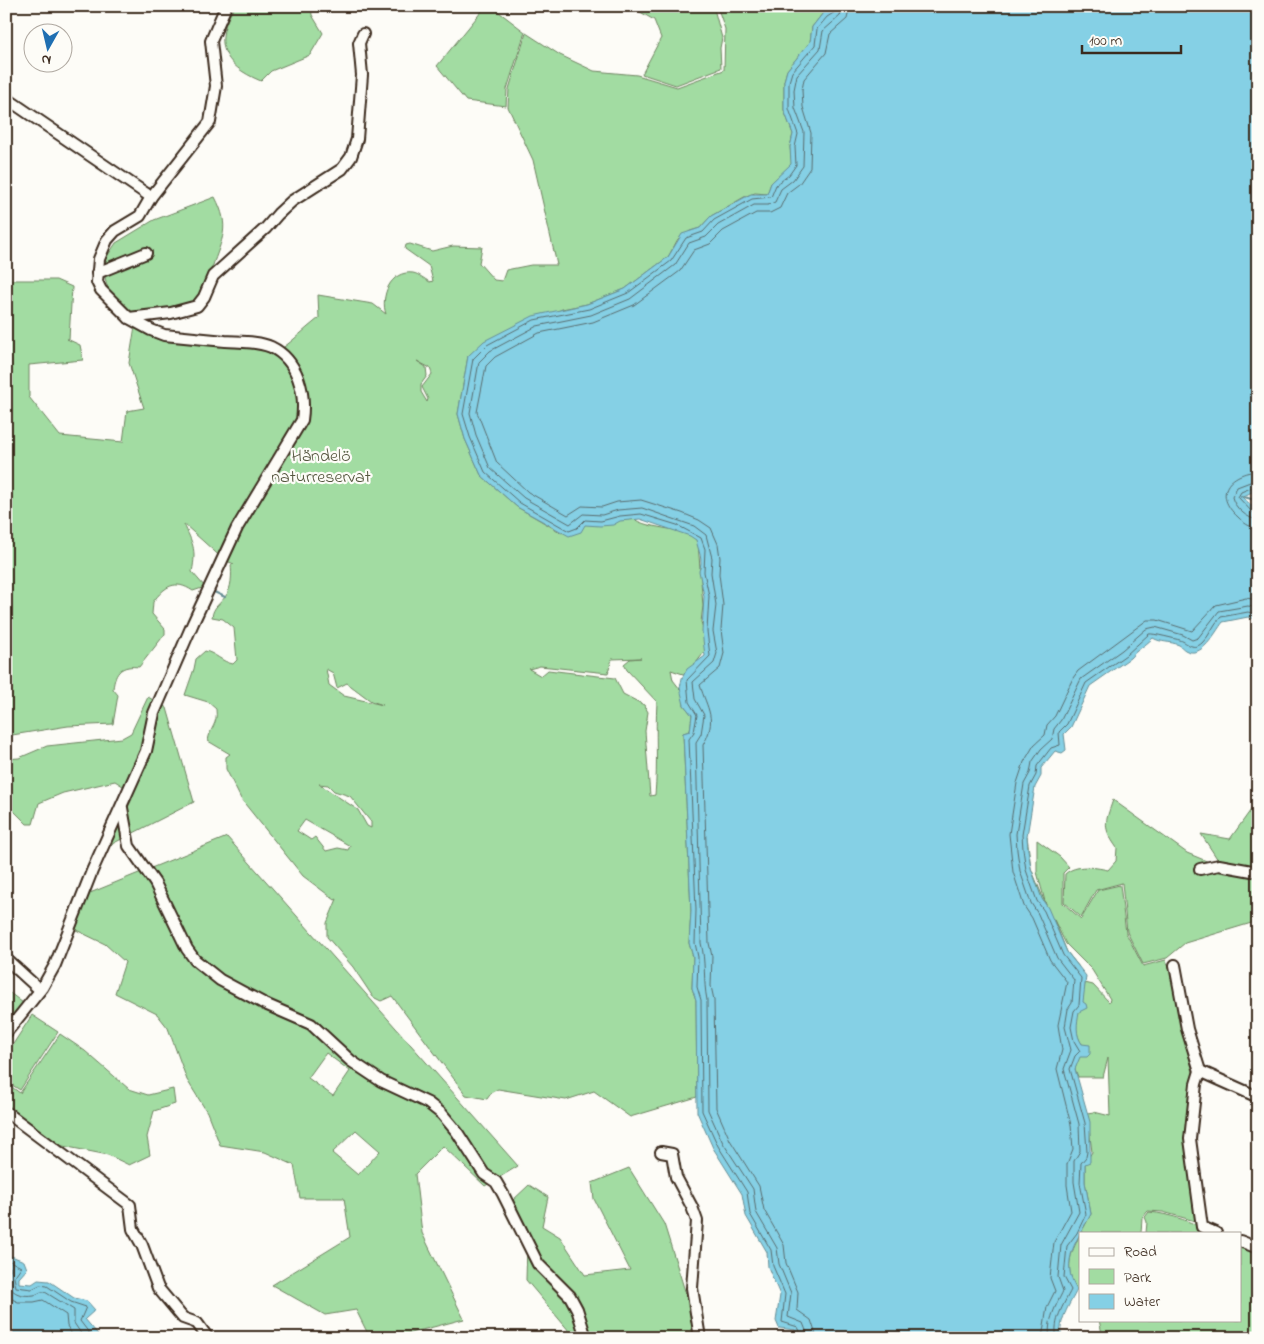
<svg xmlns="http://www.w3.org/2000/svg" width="1264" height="1344" font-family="'Indie Flower',sans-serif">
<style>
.green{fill:#a2dca2;stroke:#6e8360;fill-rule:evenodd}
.water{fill:#85d0e5;stroke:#678e95}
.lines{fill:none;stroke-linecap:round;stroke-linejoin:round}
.shore{stroke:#596c6e;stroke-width:1}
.stream{stroke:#678e95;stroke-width:2}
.minor-casing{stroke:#3b2a1e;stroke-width:14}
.minor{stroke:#fdfcf7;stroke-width:10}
.labels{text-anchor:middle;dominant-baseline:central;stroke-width:4.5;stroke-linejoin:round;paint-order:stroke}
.park-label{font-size:18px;fill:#55563f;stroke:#fdfcf7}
</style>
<rect width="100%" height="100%" fill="#fdfcf7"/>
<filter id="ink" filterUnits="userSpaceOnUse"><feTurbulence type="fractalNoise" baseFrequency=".02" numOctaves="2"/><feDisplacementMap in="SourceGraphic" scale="10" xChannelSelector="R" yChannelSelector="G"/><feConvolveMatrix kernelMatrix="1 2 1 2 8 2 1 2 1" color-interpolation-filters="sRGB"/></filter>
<g filter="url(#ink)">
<g class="green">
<path d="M235,6H311L312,15L323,33L310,55L271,71L261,81C222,65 212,42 235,6Z"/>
<path d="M486,6H491L525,32L507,89L506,106L466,101L437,66Z"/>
<path d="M630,6H710L714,9L722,38L720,48L721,68L676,85L642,74L661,38L654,20Z"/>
<path d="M717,6H835L823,13L812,27L810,42L787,70L784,81V110L793,134L790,147L792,164L771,183L767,194L755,193L746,196L711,216L700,228L690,231L678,239L668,257L625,289L587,304L562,309L468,356L458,414L465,439L481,475L517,507L562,533L574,525L631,517C649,532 690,525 698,543L703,606L701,622L707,640L706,650L696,663L694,673L689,676L671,670L673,680L683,693L684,705L692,715L690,731L683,733L691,911L689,943L693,957L692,988L696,1000L697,1097L630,1117L594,1091L566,1100L498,1089L492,1092L487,1099L466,1095L392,996L381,1001L373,997L353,967L327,937V923L337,899L335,900L303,876L241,799L226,769V757L230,754L208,741C210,727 218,725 216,709L208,702L185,695L194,669L196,659L205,651C215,653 222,662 233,664L237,660L234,628L223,619L212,617C213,607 220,604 225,597C232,589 232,574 231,565L234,564L224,560L184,524C192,543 197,548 192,572L205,587L193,591C175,579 165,586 153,602L152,614L165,629V634L139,667C122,665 115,671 113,689L118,695L113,724L68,726L6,736V280H56L72,287L69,339H67L80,345L83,360L29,365V397L60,436L123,442L127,411L144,408L129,363L135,326L280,350C294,340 305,329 319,318L318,295L373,304L386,314C380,297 390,270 413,273C419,274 424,279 430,282L433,281L429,266L405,249L406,245L410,244L432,251L453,246L482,247L479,263L494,280L502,281L506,270L531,265H557L533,160L508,107L509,89L526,33L560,55L594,71L637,75L677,87L724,70L725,29ZM417,361L430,368L432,374L422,387L428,399L427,402L421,392V384L427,376L426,367ZM641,658L630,659L624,664L627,670L657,702C655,733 658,764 655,795L650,796L645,731L648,712L644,705L623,694L615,678L548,670L541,676L529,669L540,666L608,673L612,659ZM326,669L333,673L337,688L347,683L371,701L383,705L344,696L329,685ZM319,784L328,785L334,791L350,796L371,822V828L367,826L358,810ZM305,820L350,846L348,850L338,848L326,851L315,837L311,840L297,831Z"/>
<path d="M215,197C231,228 222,238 212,268C207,281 205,292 197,303L133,315C111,297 104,290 104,261L116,243L154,220Z"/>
<path d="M148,697L167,708L194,802L110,845L132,799L126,788L115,781L63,793L39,803L33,824H27L6,803V759L19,758L47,746L122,738L131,733Z"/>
<path d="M1113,800L1187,853L1221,867L1255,872L1258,870V921L1185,943L1167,958L1143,964L1127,932L1122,883L1096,890L1081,917L1064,902L1065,874C1076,864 1094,867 1108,870L1116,861L1117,848C1102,827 1105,823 1113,800Z"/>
<path d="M1258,800V869L1255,871L1220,863L1201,834L1230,839Z"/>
<path d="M1027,836L1031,868L1046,905L1037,872V840L1060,857L1069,867L1063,873V903L1081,919L1098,890L1120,885L1126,933L1143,966L1166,960L1177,988L1182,1030L1193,1072L1187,1145L1195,1221L1163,1212L1148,1211L1142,1218L1141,1233H1081L1091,1214L1085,1182V1163L1092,1152L1087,1113L1094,1112L1110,1116L1108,1058L1103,1077H1078L1075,1069L1082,1044C1069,1027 1083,1002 1085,983L1093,985L1109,1002L1110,999L1092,970L1066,944L1054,920L1067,952L1079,967L1073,965L1011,873Z"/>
<path d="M227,837L518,1166L485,1186L443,1146L415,1174L422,1233L464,1319L391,1338H370L356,1310L325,1315L272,1285L350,1237L344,1198H300L294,1165L265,1152L220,1145L207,1112L187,1080L168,1028L157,1014L115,993L125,962L105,944L74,929L90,893ZM326,1053L350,1071L333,1096L308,1078ZM356,1130L380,1151L358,1175L332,1153Z"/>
<path d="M6,990L23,1003L6,1028Z"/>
<path d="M32,1015L58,1032L20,1090L6,1081V1055Z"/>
<path d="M60,1034L85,1051L129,1089L148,1095L173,1089L175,1104L154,1111L147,1137L150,1155L129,1165L108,1155L58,1145L6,1106V1083L20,1093Z"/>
<path d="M629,1168L664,1224L695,1323L703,1338H596L591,1335L575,1338L526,1280L527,1244L512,1201L529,1185L548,1197L542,1226L560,1237L585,1275L630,1270L594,1199L592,1183Z"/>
<path d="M1149,1212C1172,1214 1194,1223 1214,1233H1146L1147,1222L1145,1217Z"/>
<path d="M1080,1235V1290H1077C1064,1269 1070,1254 1080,1235Z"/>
<path d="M1240,1243L1258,1249V1338H1103L1099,1320H1240Z"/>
</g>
<g class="water">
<path d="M835,6H1258V489L1242,497L1258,511V620L1248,617L1223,622C1215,632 1202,660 1185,650C1183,649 1181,646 1179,645C1170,641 1161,643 1153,638C1145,646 1136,650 1130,658L1090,686L1071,727L1064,734L1066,750L1062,753L1055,751L1041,768V776L1035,787L1027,836L1028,849L1031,868L1042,899L1048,908L1067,952L1086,976L1083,1002L1086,1004L1087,1008L1079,1012C1077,1023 1075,1034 1082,1044L1090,1045V1054L1087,1057H1080L1075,1069L1090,1122V1162L1085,1164V1182L1091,1214C1078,1239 1059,1261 1077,1290C1070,1304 1057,1322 1062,1338H799L795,1330L779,1328L776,1321L780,1295L768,1267L767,1252L746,1216L742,1194L713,1148L697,1112L696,1000L692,988L693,957L689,943L691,911L683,733L690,731L692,715L684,705L680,688L682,678L687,669L705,656L702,631L704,596L699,571C704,560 698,550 696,540L690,536L640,519L620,521L613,525L600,526L585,525L581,532L569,536L517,507L481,475L465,439L458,414L468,356L484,341L533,316L587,304L625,289L668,257L682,234L700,228L711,216L751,194H767L771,183L791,164L790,147L793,134L784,110V81L787,70L810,42L812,27L823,13Z"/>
<path d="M6,1254L24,1261L27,1269L19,1278V1283L32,1284L38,1280L49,1281L74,1298L87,1301L95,1310L85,1319L101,1338H6Z"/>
</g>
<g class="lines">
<g class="shore">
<path d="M1258,471C1229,473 1212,494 1238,517C1244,523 1248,527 1258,528"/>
<path d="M1258,479L1237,487L1232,497C1234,507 1247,519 1258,520"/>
<path d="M1258,485L1241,492L1238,497L1252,512L1258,514"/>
<path d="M6,1259L21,1267L14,1277L16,1287L32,1289L40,1285L47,1286L71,1302L86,1307L80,1321L93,1338"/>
<path d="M6,1265L11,1268C2,1286 14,1298 34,1295C39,1294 40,1291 45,1292L74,1310V1323L84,1338"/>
<path d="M6,1296L18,1302H34L43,1300L66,1315L67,1326L74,1338"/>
<path d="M803,1338L798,1327L782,1322L785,1294L773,1266L771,1250L750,1214L747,1192L718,1146L702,1111L701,1000L697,987L698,957L695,943L696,910L689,739L694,732L697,715L689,702L687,680L710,656L707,631L709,596L704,572L705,549L701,538L677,525L641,514L620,516L601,521L585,520L577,528L569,531L520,503L485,472L470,437L463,414L473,359L487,345L534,320L589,309L628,293L671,261L686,238L703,232L714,220L752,199L771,197L776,185L789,175L796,165L795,147L798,134L789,109V82L792,72L815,45L817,29L827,17L835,12L836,6"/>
<path d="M809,1338L803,1323L788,1317L791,1293L779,1264L777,1248L756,1212L753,1189L723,1143L708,1110L707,1000C703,981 706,961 701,943L696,742L701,734L704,715L695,699L693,682L714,663L717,653L713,631L716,605L711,573L712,558L706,535L694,526L642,508L618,510L602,515L583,514L570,524L524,498L490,468L476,435L470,413L479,362L490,351L537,326L591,315L630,299L675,265L689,243L706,237L718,225L754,205H768L775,202L781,189L793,180L803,166L804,132L795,108L794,90L797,75L820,49L823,31L840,16L843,6"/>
<path d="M817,1338L811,1320L797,1310L798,1292L786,1263L784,1245L764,1210L759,1186L730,1140L716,1108L714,1000L711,986L712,956L709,943L703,745C718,719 707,709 700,685L720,668L724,653L721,630L723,605L719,574L720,558L718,544L711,528L699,520L682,513L641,500L617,502L602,507L582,506L568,515L528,492L497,463L477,412L486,366L495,357L539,333L593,322L634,305L680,271L694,250L710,244L723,231L756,213H770L780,208L787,193L799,184L810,168L811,133L803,107L802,90L804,79L826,53L830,34L847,19L850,6"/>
<path d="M1042,1338L1047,1307L1055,1291L1050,1278L1054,1242L1071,1211L1067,1185V1164L1073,1149L1071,1125L1057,1069L1062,1050L1058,1025L1067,982L1050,960L1032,918L1024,906L1013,872L1009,834L1017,783L1024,762L1034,745L1045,735L1047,725L1055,716L1073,678L1078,671L1147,620H1157L1192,631L1216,605L1246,598L1258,600"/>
<path d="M1050,1338C1046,1322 1057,1304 1063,1291L1058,1277L1061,1245L1079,1212L1074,1182V1161L1080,1151L1079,1124L1064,1069L1071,1050L1065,1027L1068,1009L1072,1003L1074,980L1057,958L1038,914L1031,903L1020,871L1017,850L1016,834L1024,784L1030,773L1032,762L1041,749L1052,739L1054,729L1061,720L1081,679L1122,650L1146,629L1155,627L1183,635L1192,640L1198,638L1219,611L1248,606L1258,608"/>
<path d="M1057,1338C1052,1322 1064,1304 1071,1290L1064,1277L1067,1246L1077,1233L1086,1214L1080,1183L1081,1163L1086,1157L1087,1152L1085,1123L1070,1069L1075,1056L1080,1051L1074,1041L1071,1027L1074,1011L1079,1005L1081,978L1063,955L1044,911L1037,901L1026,870L1023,849L1022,835L1030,786L1036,775L1037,766L1051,748L1060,745L1059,732L1067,724L1086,683L1126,655L1149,634C1153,633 1175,639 1180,640C1188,643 1193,651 1202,643C1210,636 1213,624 1221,617L1248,612L1258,615"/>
</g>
<g class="stream">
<path d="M1241,496L1258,501"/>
<path d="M212,591L225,597"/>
</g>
<g class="minor-casing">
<g id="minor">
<path d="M6,98L151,197"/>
<path d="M97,273L146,253"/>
<path d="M129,318L171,313L197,306L204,297L213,276L266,228L278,214L292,201L342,169L351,157L357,139L362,75L359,43L363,34"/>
<path d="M122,808L129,846L155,883L187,949L195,960L220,980L265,1004L311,1024L351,1061L381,1081L428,1103L442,1114L457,1132L484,1174L496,1182L503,1194L538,1264L570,1296L577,1309L586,1338"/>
<path d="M1200,869L1219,865L1252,871"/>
<path d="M6,959L40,990"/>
<path d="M1175,965L1187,1029L1200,1071L1196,1084L1190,1139L1202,1227L1216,1233"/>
<path d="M6,1033L42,988L55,965L92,871L146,751L154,713L193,623L237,528L302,420C306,393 298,360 271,347C258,341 240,342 225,341C205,339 184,337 164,335L151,330L129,318L101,290L97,282L99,259L107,240L115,231L140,216L151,197L210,122L216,86L211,41L226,6"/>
<path d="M1200,1071L1258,1097"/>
<path d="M6,1112L130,1205L133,1229L142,1245L158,1288L183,1318L197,1323L208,1338"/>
<path d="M661,1152L672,1154L676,1177L692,1207L697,1221L692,1288L700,1338"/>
<path d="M1240,1241L1258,1248"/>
</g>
</g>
<use href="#minor" class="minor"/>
</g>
</g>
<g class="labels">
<g class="park-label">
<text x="321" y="457">Händelö<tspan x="321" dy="21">naturreservat</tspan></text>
</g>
</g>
<rect width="1264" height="1344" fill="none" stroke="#fdfcf7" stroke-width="25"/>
<rect x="12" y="12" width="1239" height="1319" fill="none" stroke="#3b2a1e" stroke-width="2" filter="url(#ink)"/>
<rect x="1079" y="1232" width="162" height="90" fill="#fdfcf7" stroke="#afa8a0"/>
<rect x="1089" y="1248" width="25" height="8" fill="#fdfcf7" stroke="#afa8a0"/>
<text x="1124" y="1256" font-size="15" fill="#3b2a1e">Road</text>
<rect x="1089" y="1269" width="25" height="15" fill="#a2dca2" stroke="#afa8a0"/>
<text x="1124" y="1282" font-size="15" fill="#3b2a1e">Park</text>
<rect x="1089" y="1294" width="25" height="15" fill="#85d0e5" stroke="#afa8a0"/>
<text x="1124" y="1306" font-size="15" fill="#3b2a1e">Water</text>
<g transform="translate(48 48) rotate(188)"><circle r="24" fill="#fdfcf7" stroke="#afa8a0"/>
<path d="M0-4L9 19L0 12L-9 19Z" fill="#1f6fb2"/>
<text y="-8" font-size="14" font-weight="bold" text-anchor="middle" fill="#3b2a1e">N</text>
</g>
<path d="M1082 45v8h99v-8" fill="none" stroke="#3b2a1e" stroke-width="2.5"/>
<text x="1089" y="45" font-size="15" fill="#3b2a1e" stroke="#fdfcf7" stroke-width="4" paint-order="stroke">100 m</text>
</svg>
